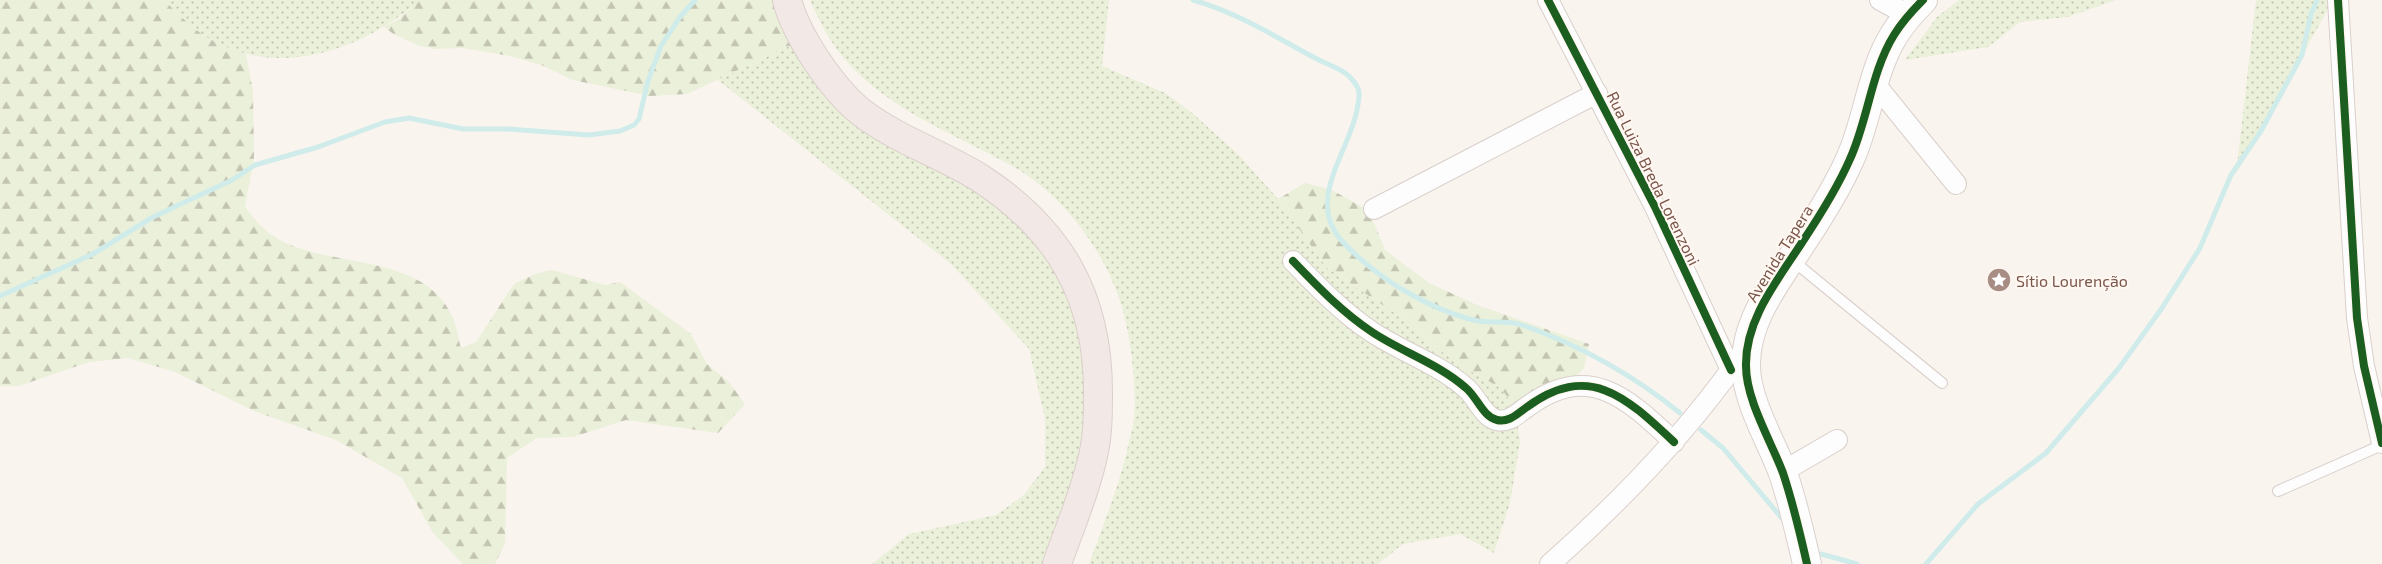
<svg xmlns="http://www.w3.org/2000/svg" width="2382" height="564" font-family="'Exo 2',sans-serif">
<style>
.grass{fill:url(#grass-dots)}
.forest{fill:url(#forest-firs)}
.lines{fill:none;stroke-linecap:round;stroke-linejoin:round}
.stream{stroke:#cfeceb;stroke-width:5}
.lane-casing{stroke:#d9cfcb;stroke-width:12}
.street-casing{stroke:#d9cfcb;stroke-width:22}
.secondary-casing{stroke:#dbd0cc;stroke-width:30}
.highway-casing{stroke:#dbcfcb;stroke-width:30}
.lane{stroke:#fefdfd;stroke-width:10}
.street{stroke:#fefdfd;stroke-width:20}
.secondary{stroke:#fefdfd;stroke-width:28}
.highway{stroke:#f2e8e6;stroke-width:28}
.cycleway-casing{stroke:#fff8f2;stroke-width:11}
.cycleway{stroke:#1b5e20;stroke-width:8}
.labels{text-anchor:middle;dominant-baseline:central;stroke-width:4;stroke-linejoin:round;paint-order:stroke}
.street-label{font-size:16px;fill:#7b564b;stroke:#fff8f2}
.poi-label{font-size:16px;fill:#7b564b;stroke:#fff8f2;text-anchor:start}
</style>
<defs>
<pattern id="grass-dots" width="8" height="8" patternUnits="userSpaceOnUse" patternTransform="scale(1.25)"><rect width="8" height="8" fill="#eaf0d9"/><path d="M2 2h.1M6 6h.1" fill="none" stroke="#c3c5b2" stroke-width="1.8" stroke-linecap="round"/></pattern>
<pattern id="forest-firs" width="22" height="20" patternUnits="userSpaceOnUse" patternTransform="scale(1.25)"><rect width="22" height="20" fill="#eaf0d9"/><path d="M5 1l3.5 6h-7zM16 11l3.5 6h-7z" fill="#c3c5b2"/></pattern>
</defs>
<rect width="100%" height="100%" fill="#faf4ef"/>
<g class="grass">
<path d="M164,0H420C366,48 282,79 214,41C207,37 200,34 194,30C183,21 174,10 164,0Z"/>
<path d="M810,0H1109L1102,66L1165,93L1191,112L1239,155L1278,199L1326,267L1399,316L1431,344L1465,368L1501,388L1515,408L1520,442L1510,503L1494,553L1460,534L1403,544L1378,564H1089C1103,525 1119,487 1128,446C1130,437 1134,426 1134,417C1137,385 1130,331 1120,301C1103,249 1062,194 1014,167C946,129 862,101 823,27C819,18 813,9 810,0Z"/>
<path d="M1959,0H2116L2068,17L2020,22L1988,47L1905,60L1937,17Z"/>
<path d="M2256,0H2333L2236,174Z"/>
<path d="M798,42L809,59L1023,210L1103,360L1059,564H872L909,534L996,515L1023,496L1045,467V419L1029,349L951,264L718,80Z"/>
</g>
<g class="forest">
<path d="M0,0H164C193,29 207,42 246,54L253,91L254,158L245,207C255,220 264,231 278,239C330,269 425,252 453,318C457,327 458,338 461,348L476,342L514,284L535,274L552,270L605,285L620,282L691,334L707,364L728,381L745,404L718,433L626,420L573,437L537,438L507,458L505,543L495,564H463L433,533L402,478L336,440L254,411L175,372L128,358L89,362L19,386H0Z"/>
<path d="M420,0H777L798,42L687,94L650,96L573,80L541,65L510,56L462,48L436,49L420,46L395,35L384,27L399,19Z"/>
<path d="M1305,183L1332,190L1369,211L1385,250L1429,283L1477,305L1589,344L1584,368L1565,388L1515,408L1501,388L1465,368L1431,344L1399,316L1326,267L1278,199Z"/>
</g>
<g class="lines">
<g class="stream">
<path d="M1193,0C1236,12 1276,37 1315,58C1326,64 1340,68 1349,76C1352,79 1356,84 1358,88C1361,95 1358,102 1357,110C1349,152 1305,201 1342,241C1375,277 1426,308 1473,320C1489,324 1508,320 1522,325C1579,345 1633,375 1680,413"/>
<path d="M0,296L93,254L153,217L232,180L255,165L318,147L385,122L409,118L463,129H508L589,135L620,131L634,125L639,119L648,81L661,46L680,17L695,0"/>
<path d="M1701,430L1723,448L1785,522"/>
<path d="M1821,554L1857,564"/>
<path d="M1926,564L1978,504L2046,453L2119,368L2162,308L2200,248L2231,175L2261,131L2302,55L2311,14L2317,0"/>
</g>
<g class="lane-casing">
<g id="lane">
<path d="M1792,260L1942,383"/>
<path d="M2278,491L2382,445"/>
</g>
</g>
<g class="street-casing">
<g id="street">
<path d="M1548,0L1656,209L1731,370"/>
<path d="M1880,0L1908,15"/>
<path d="M2338,0L2357,318L2364,366L2382,443"/>
<path d="M1875,84L1956,184"/>
<path d="M1374,209L1597,93"/>
<path d="M1293,261C1318,287 1342,312 1372,332C1402,352 1439,364 1466,388C1477,397 1483,417 1497,420C1509,423 1518,413 1527,407C1589,361 1627,398 1674,442"/>
<path d="M1782,472L1837,440"/>
<path d="M1550,564C1619,503 1684,436 1738,360"/>
</g>
</g>
<g class="secondary-casing">
<path id="secondary" d="M1807,564C1800,533 1793,503 1783,473C1771,441 1746,400 1746,366C1745,320 1777,281 1801,244C1819,217 1837,189 1850,159C1868,120 1871,72 1894,35C1902,22 1912,11 1923,0"/>
</g>
<g class="highway-casing">
<path id="highway" d="M787,0C796,35 832,89 861,112C897,140 942,154 980,178C1060,230 1098,297 1098,392C1098,414 1098,435 1093,456C1085,493 1069,529 1057,564"/>
</g>
<use href="#lane" class="lane"/>
<use href="#street" class="street"/>
<use href="#secondary" class="secondary"/>
<use href="#highway" class="highway"/>
<g class="cycleway-casing">
<g id="cycleway">
<path d="M1548,0L1656,209L1731,370"/>
<path d="M2338,0L2357,318L2364,366L2382,443"/>
<path d="M1293,261C1318,287 1342,312 1372,332C1402,352 1439,364 1466,388C1477,397 1483,417 1497,420C1509,423 1518,413 1527,407C1589,361 1627,398 1674,442"/>
<path d="M1807,564C1800,533 1793,503 1783,473C1771,441 1746,400 1746,366C1745,320 1777,281 1801,244C1819,217 1837,189 1850,159C1868,120 1871,72 1894,35C1902,22 1912,11 1923,0"/>
</g>
</g>
<use href="#cycleway" class="cycleway"/>
</g>
<defs>
<g id="sight-disc" transform="scale(1.25)"><circle r="9.5" fill="#a78d84" stroke="#fff8f2"/><path d="M0-6L1.8-2.2L6-1.7L2.9 1.2L3.7 5.4L0 3.3L-3.7 5.4L-2.9 1.2L-6-1.7L-1.8-2.2Z" fill="#fff"/></g>
</defs>
<g fill-rule="evenodd">
<use href="#sight-disc" x="1999" y="280"/>
</g>
<g class="labels">
<g class="street-label">
<text transform="translate(1654 178) rotate(64)">Rua Luiza Breda Lorenzoni</text>
<text transform="translate(1779 253) rotate(-58)">Avenida Tapera</text>
</g>
<g class="poi-label">
<text x="2016" y="280">Sítio Lourenção</text>
</g>
</g>
</svg>
